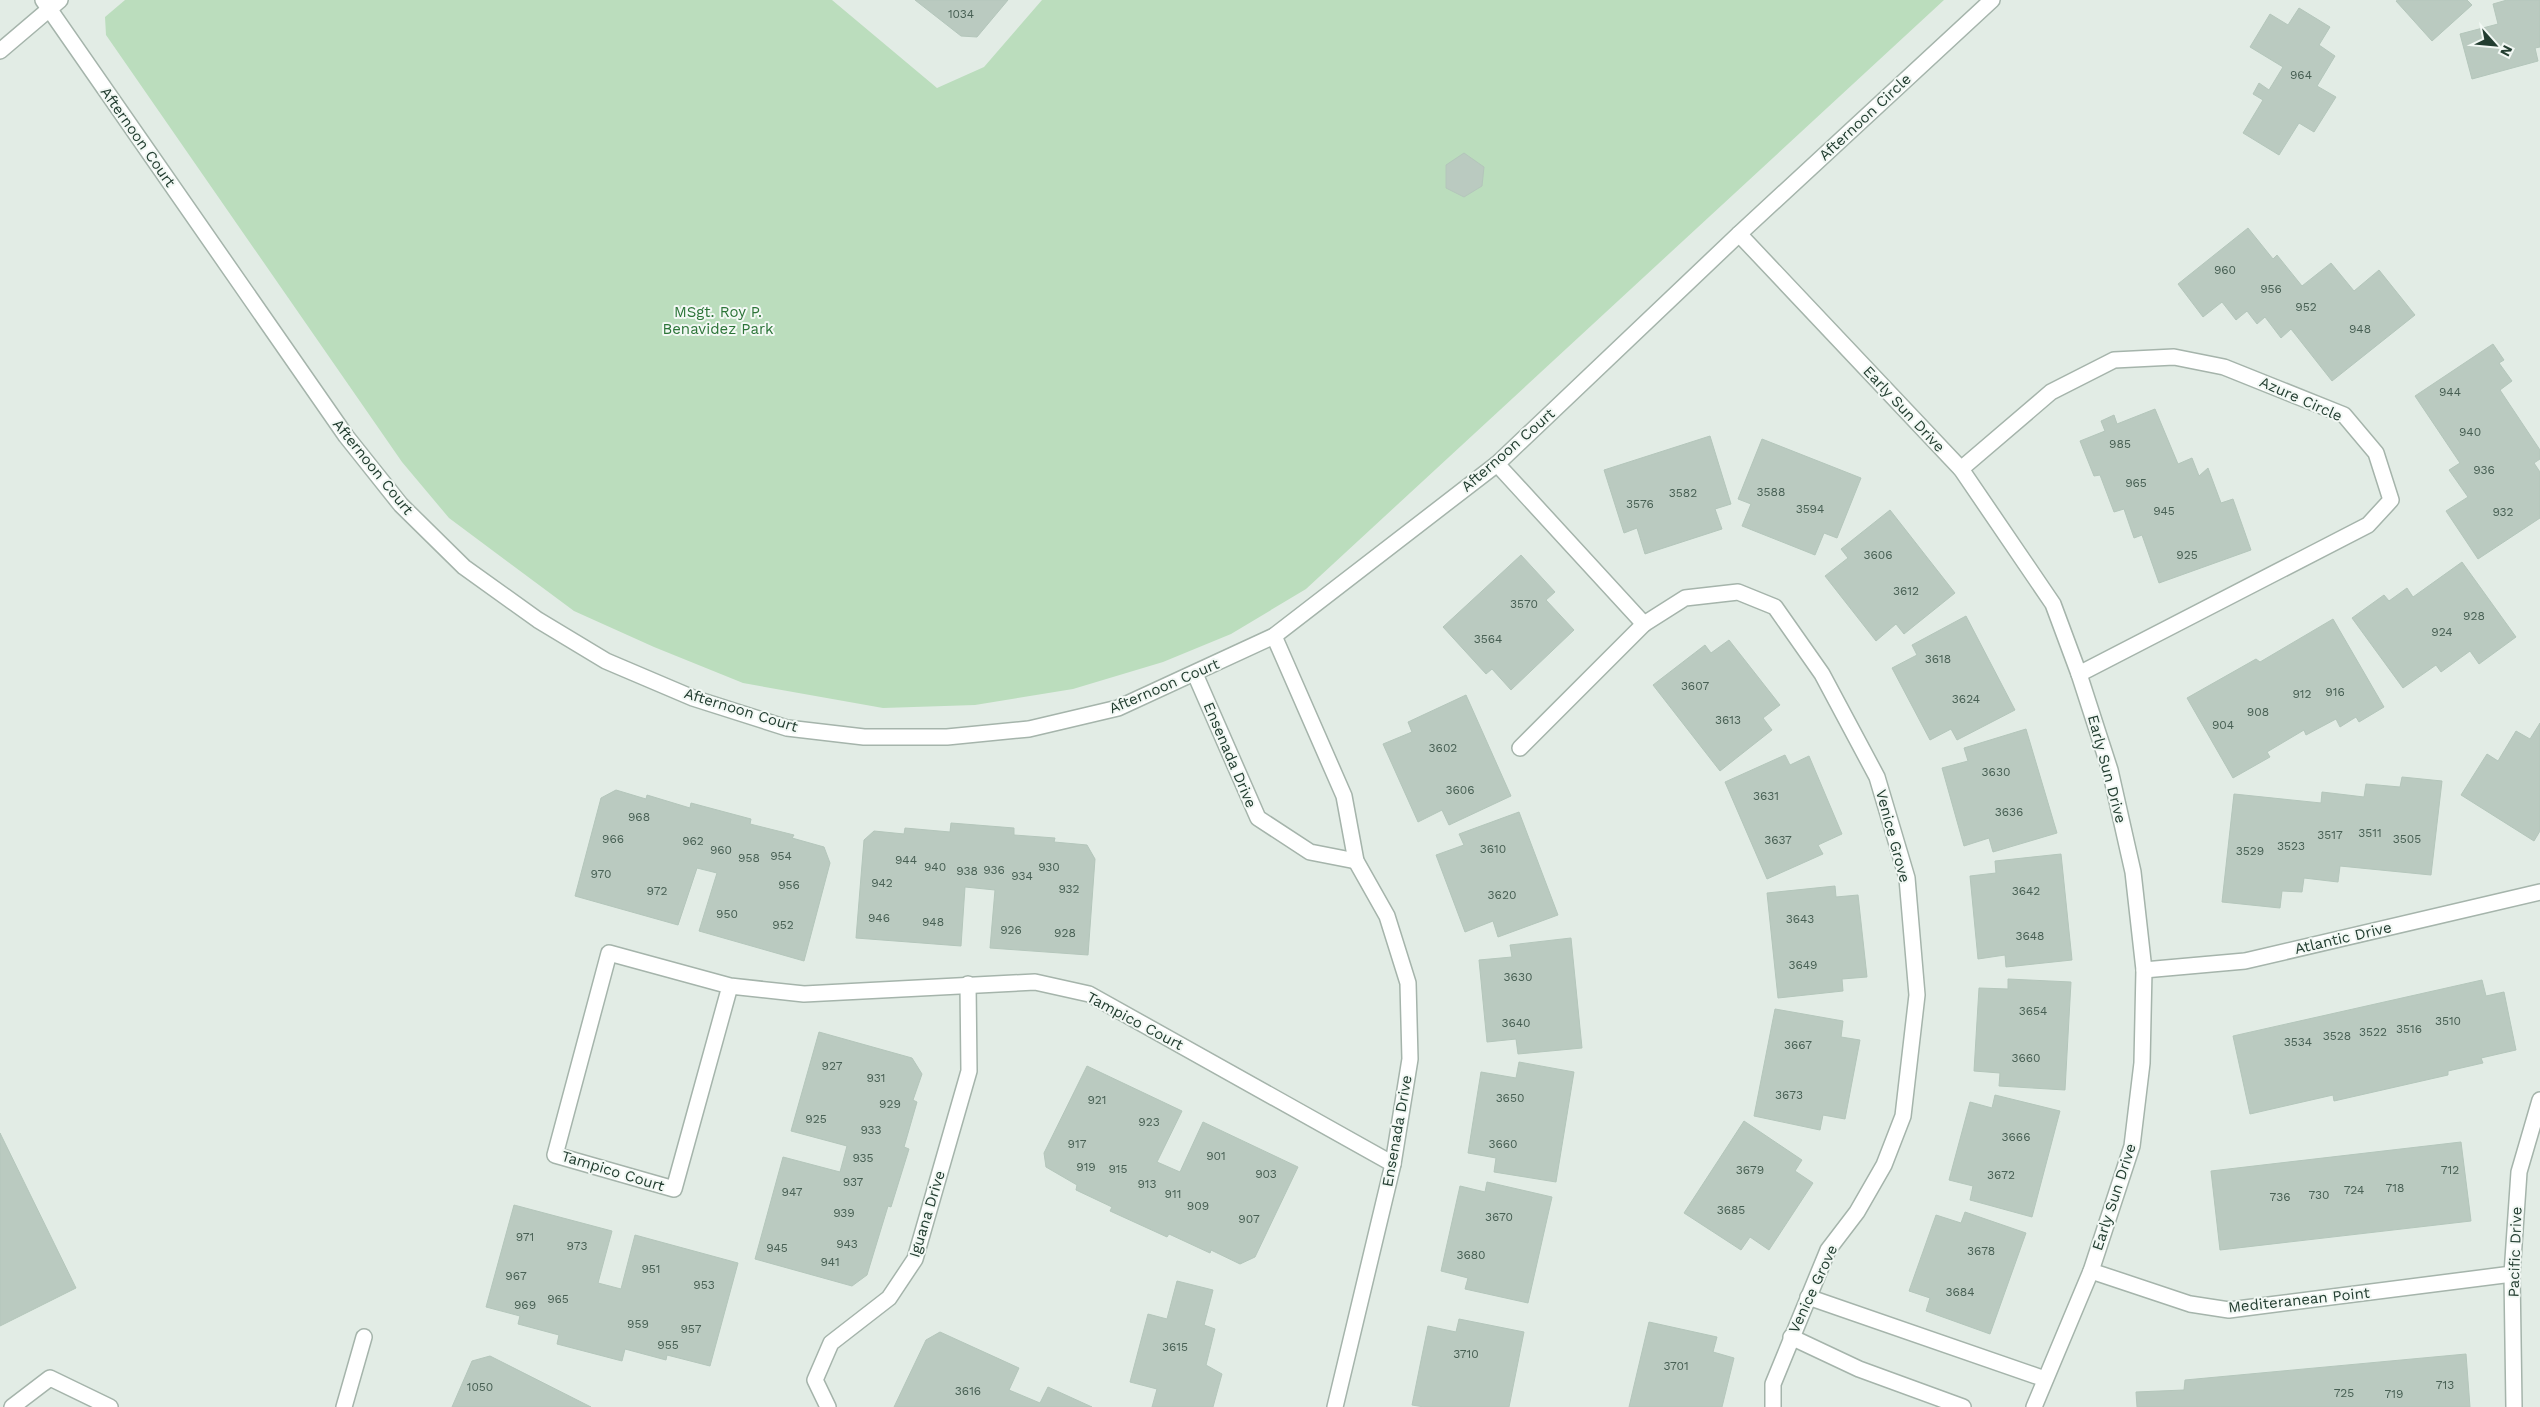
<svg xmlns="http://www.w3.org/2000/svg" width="2540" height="1407" font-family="'Work Sans',sans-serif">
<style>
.green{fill:#bbddbd}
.building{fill:#bacac0;stroke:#b4c6bb}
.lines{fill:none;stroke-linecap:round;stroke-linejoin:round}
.minor-casing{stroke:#a5b4ab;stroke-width:18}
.minor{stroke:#fff;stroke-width:15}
.labels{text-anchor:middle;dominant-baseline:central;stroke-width:4;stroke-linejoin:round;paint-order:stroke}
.number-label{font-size:12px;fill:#486054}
.street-label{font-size:15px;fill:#223d30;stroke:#f2f8f4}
.park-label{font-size:15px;fill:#2c7438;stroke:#f2f8f4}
</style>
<rect width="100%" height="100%" fill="#e2ece5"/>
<path class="green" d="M125,0H832L937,88L984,67L1042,0H1944L1306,589L1231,634L1163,662L1073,689L975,705L883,708L743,683L654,647L574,611L449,518L402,462L106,35L105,17Z"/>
<g class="building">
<path d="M915,0H1008L977,37L961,36Z"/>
<path d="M2398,0H2467L2472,5L2432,41L2396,1Z"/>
<path d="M2507,0H2540V47L2535,48L2538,61L2472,79L2460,34L2498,24L2493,4Z"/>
<path d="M2299,8L2330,27L2319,45L2335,56L2317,86L2336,97L2314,132L2299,123L2279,155L2243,133L2263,100L2253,94L2259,83L2269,90L2283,67L2250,47L2270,14L2288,25Z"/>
<path d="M1464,153L1484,167L1482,186L1464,197L1446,188V165Z"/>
<path d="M2248,228L2273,259L2277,255L2302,286L2331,263L2354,291L2379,270L2415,315L2332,381L2291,329L2281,338L2265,317L2257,324L2247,311L2236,320L2222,302L2203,317L2178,284Z"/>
<path d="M2493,344L2504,360L2499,363L2512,381L2500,390L2540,450V459L2534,463L2540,472V518L2478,559L2446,511L2468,497L2449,470L2460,463L2415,396Z"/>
<path d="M2155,409L2178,464L2192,458L2199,476L2208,468L2221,503L2233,499L2251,550L2159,583L2142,535L2134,538L2124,509L2114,512L2100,475L2094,476L2080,441L2105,431L2101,421L2114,415L2117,424Z"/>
<path d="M1710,436L1731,504L1715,509L1722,529L1645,554L1637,528L1624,533L1604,470Z"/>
<path d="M1762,439L1861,478L1837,538L1824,533L1815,555L1742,526L1751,504L1738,499Z"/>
<path d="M1890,510L1955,593L1904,634L1896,624L1876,641L1825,576L1848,558L1841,549Z"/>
<path d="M1521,555L1555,592L1546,600L1574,630L1511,690L1492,669L1486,674L1443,627Z"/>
<path d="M2462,562L2516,637L2479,664L2470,651L2441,672L2436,665L2403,688L2352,618L2384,595L2389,601L2407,588L2413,597Z"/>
<path d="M1966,616L2015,710L1957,740L1951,729L1930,740L1892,668L1917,655L1912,645Z"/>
<path d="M2333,619L2384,707L2359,722L2356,717L2340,727L2336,719L2306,735L2304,730L2267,752L2270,757L2233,778L2187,698L2256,659L2260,662Z"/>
<path d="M1729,640L1780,705L1763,718L1772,730L1720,771L1653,685L1705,645L1711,653Z"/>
<path d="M1466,695L1511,796L1449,825L1442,810L1418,822L1383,744L1412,732L1408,722Z"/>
<path d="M2540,723V831L2534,841L2461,795L2487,754L2498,761L2516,731L2530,739Z"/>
<path d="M2026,729L2057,833L1993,852L1989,838L1964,846L1942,768L1968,761L1964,748Z"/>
<path d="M1785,755L1790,765L1809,756L1842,834L1818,845L1823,854L1767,879L1725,782Z"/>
<path d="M2402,777L2442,781L2431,875L2340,866L2338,882L2304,878L2302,892L2282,891L2280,908L2222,902L2234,794L2321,803L2322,792L2364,797L2366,784L2400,787Z"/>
<path d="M616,790L646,799L647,795L690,808L691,803L751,819L750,824L794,835L792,838L824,847L830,863L804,961L699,931L717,873L697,868L678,925L575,896L601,798Z"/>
<path d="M1519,812L1558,915L1498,937L1493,921L1465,932L1436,855L1464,845L1459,834Z"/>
<path d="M951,823L1014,828V835L1055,838L1054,842L1087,845L1095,859L1088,955L990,948L995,890L965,887L961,946L856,938L864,840L874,831L904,834L905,828L950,832Z"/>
<path d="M2061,854L2072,960L2006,967L2005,955L1978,959L1970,876L1996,873L1995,861Z"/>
<path d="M1835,886L1836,897L1858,895L1867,977L1842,979L1843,991L1778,998L1767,893Z"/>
<path d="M1571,938L1582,1048L1518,1054L1516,1039L1487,1042L1479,960L1512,957L1510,945Z"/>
<path d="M2008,979L2071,982L2065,1090L1999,1086L2000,1073L1974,1071L1979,988L2008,989Z"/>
<path d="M2482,980L2486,996L2504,992L2516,1050L2481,1058L2483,1063L2448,1071V1075L2334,1101L2333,1095L2250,1114L2233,1036Z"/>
<path d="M1775,1009L1843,1021L1841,1037L1860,1040L1845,1119L1823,1115L1820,1130L1754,1116Z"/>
<path d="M819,1032L912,1058L922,1074L913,1100L917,1102L904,1147L909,1149L891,1207L888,1206L867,1275L852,1286L755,1259L783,1157L840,1172L847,1146L791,1131Z"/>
<path d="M1519,1062L1574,1072L1556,1182L1494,1172L1496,1158L1468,1153L1481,1072L1516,1078Z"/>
<path d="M1087,1066L1182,1111L1157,1162L1180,1172L1203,1122L1298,1167L1255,1257L1240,1264L1211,1250L1210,1253L1169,1234L1167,1237L1110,1211L1112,1207L1076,1190L1077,1185L1046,1167L1044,1153Z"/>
<path d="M1995,1095L2060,1111L2032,1217L1970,1200L1973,1186L1949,1180L1970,1102L1992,1108Z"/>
<path d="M1744,1121L1802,1160L1795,1171L1813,1183L1769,1250L1750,1237L1741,1250L1684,1213Z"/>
<path d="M0,1133L76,1288L0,1326Z"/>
<path d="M2461,1142L2471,1221L2220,1250L2211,1171Z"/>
<path d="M1487,1182L1552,1197L1528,1303L1465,1289L1468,1278L1441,1271L1460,1186L1485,1192Z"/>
<path d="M514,1205L612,1231L598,1283L621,1289L635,1235L738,1263L710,1366L667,1355L666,1360L625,1349L622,1361L557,1344L559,1335L518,1324L520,1316L486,1307Z"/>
<path d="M1965,1212L2026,1233L1990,1334L1926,1311L1930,1298L1909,1291L1936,1215L1961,1223Z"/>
<path d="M1177,1281L1213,1290L1204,1325L1215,1329L1206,1365L1222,1374L1213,1407H1152L1157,1389L1130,1382L1148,1314L1167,1319Z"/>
<path d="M1459,1319L1524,1332L1509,1407H1424L1412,1405L1428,1326L1456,1332Z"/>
<path d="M1649,1322L1717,1337L1713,1352L1734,1358L1722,1407H1629Z"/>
<path d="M940,1332L1019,1368L1009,1390L1040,1403L1048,1387L1092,1407H894L926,1340Z"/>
<path d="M2466,1354L2470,1407H2137L2136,1392L2184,1390L2185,1380Z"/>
<path d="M490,1356L591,1407H452L472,1361Z"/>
</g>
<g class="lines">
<g class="minor-casing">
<g id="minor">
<path d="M43,0L346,436L401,505L464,567L538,620L606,661L693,698L787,728L864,737H947L1029,729L1118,708L1274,636L1497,464L1739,234L1992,0"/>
<path d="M0,51L60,0"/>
<path d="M1739,234L1961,469L2053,604L2079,674L2110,770L2133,872L2144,970L2142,1063L2132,1146L2091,1271L2034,1407"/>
<path d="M1497,464L1644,624"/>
<path d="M1961,469L2051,392L2114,360L2174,357L2224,367L2344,415L2376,453L2391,500L2368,525L2079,674"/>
<path d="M1274,636L1344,796L1356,861L1387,916L1408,983L1410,1059L1393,1164L1335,1407"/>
<path d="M1195,674L1258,818L1310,852L1356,861"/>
<path d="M1520,748L1644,624L1685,598L1738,592L1775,607L1822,674L1877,777L1907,878L1917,995L1903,1116L1884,1165L1857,1212L1828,1250L1773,1384V1407"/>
<path d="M2144,970L2245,961L2540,892"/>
<path d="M730,986L674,1189L555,1155L609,953L730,986L804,994L1035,982L1089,994L1393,1164"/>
<path d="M2091,1271L2190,1304L2229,1310L2512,1274"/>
<path d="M1808,1297L2045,1379"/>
<path d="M1791,1337L1859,1369L1963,1407"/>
<path d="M12,1407L50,1378L110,1407"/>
<path d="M344,1407L364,1337"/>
<path d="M828,1407L815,1380L831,1343L889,1298L915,1259L969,1071L968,984"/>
<path d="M2514,1407L2512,1274L2519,1172L2540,1100"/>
</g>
</g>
<use href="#minor" class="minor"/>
</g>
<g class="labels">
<g class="number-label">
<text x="961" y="14">1034</text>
<text x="2301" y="75">964</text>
<text x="2225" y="270">960</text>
<text x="2271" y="289">956</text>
<text x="2306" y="307">952</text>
<text x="2360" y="329">948</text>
<text x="2450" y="392">944</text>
<text x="2470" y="432">940</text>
<text x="2120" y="444">985</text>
<text x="2484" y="470">936</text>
<text x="2136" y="483">965</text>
<text x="1771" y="492">3588</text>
<text x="1683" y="493">3582</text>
<text x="1640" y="504">3576</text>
<text x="1810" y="509">3594</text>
<text x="2164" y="511">945</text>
<text x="2503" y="512">932</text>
<text x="1878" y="555">3606</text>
<text x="2187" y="555">925</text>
<text x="1906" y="591">3612</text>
<text x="1524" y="604">3570</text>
<text x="2474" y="616">928</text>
<text x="2442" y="632">924</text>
<text x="1488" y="639">3564</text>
<text x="1938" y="659">3618</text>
<text x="1695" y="686">3607</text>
<text x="2335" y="692">916</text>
<text x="2302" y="694">912</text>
<text x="1966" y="699">3624</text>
<text x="2258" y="712">908</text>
<text x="1728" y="720">3613</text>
<text x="2223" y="725">904</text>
<text x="1443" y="748">3602</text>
<text x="1996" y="772">3630</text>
<text x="1460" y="790">3606</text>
<text x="1766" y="796">3631</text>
<text x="2009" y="812">3636</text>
<text x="639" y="817">968</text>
<text x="2370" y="833">3511</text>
<text x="2330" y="835">3517</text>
<text x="613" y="839">966</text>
<text x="2407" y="839">3505</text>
<text x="1778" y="840">3637</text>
<text x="693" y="841">962</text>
<text x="2291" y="846">3523</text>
<text x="1493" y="849">3610</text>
<text x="721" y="850">960</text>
<text x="2250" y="851">3529</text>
<text x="781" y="856">954</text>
<text x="749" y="858">958</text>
<text x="906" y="860">944</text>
<text x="935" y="867">940</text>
<text x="1049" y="867">930</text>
<text x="994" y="870">936</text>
<text x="967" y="871">938</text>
<text x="601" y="874">970</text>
<text x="1022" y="876">934</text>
<text x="882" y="883">942</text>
<text x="789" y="885">956</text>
<text x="1069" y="889">932</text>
<text x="657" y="891">972</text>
<text x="2026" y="891">3642</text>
<text x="1502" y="895">3620</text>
<text x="727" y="914">950</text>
<text x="879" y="918">946</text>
<text x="1800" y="919">3643</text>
<text x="933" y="922">948</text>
<text x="783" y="925">952</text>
<text x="1011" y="930">926</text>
<text x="1065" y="933">928</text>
<text x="2030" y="936">3648</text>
<text x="1803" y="965">3649</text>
<text x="1518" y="977">3630</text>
<text x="2033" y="1011">3654</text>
<text x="2448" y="1021">3510</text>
<text x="1516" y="1023">3640</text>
<text x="2409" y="1029">3516</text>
<text x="2373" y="1032">3522</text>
<text x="2337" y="1036">3528</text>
<text x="2298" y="1042">3534</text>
<text x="1798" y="1045">3667</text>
<text x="2026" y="1058">3660</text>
<text x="832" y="1066">927</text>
<text x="876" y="1078">931</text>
<text x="1789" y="1095">3673</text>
<text x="1510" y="1098">3650</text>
<text x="1097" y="1100">921</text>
<text x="890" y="1104">929</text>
<text x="816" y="1119">925</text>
<text x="1149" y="1122">923</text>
<text x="871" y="1130">933</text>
<text x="2016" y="1137">3666</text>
<text x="1077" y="1144">917</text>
<text x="1503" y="1144">3660</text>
<text x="1216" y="1156">901</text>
<text x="863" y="1158">935</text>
<text x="1086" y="1167">919</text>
<text x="1118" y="1169">915</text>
<text x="1750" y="1170">3679</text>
<text x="2450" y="1170">712</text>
<text x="1266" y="1174">903</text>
<text x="2001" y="1175">3672</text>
<text x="853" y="1182">937</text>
<text x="1147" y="1184">913</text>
<text x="2395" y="1188">718</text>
<text x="2354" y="1190">724</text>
<text x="792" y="1192">947</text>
<text x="1173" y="1194">911</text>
<text x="2319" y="1195">730</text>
<text x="2280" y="1197">736</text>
<text x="1198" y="1206">909</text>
<text x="1731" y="1210">3685</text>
<text x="844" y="1213">939</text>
<text x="1499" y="1217">3670</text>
<text x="1249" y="1219">907</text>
<text x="525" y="1237">971</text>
<text x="847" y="1244">943</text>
<text x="577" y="1246">973</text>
<text x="777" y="1248">945</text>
<text x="1981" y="1251">3678</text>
<text x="1471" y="1255">3680</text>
<text x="830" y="1262">941</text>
<text x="651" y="1269">951</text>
<text x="516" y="1276">967</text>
<text x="704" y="1285">953</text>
<text x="1960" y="1292">3684</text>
<text x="558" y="1299">965</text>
<text x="525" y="1305">969</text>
<text x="638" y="1324">959</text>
<text x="691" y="1329">957</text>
<text x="668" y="1345">955</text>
<text x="1175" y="1347">3615</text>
<text x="1466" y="1354">3710</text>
<text x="1676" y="1366">3701</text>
<text x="2445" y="1385">713</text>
<text x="480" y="1387">1050</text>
<text x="968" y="1391">3616</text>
<text x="2344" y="1393">725</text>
<text x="2394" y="1394">719</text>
</g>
<g class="street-label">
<text transform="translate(1865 117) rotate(-43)">Afternoon Circle</text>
<text transform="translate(138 137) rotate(55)">Afternoon Court</text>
<text transform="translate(2301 399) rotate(24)">Azure Circle</text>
<text transform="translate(1904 409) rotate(47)">Early Sun Drive</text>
<text transform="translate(1508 450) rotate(-41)">Afternoon Court</text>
<text transform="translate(373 467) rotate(51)">Afternoon Court</text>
<text transform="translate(1164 686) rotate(-23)">Afternoon Court</text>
<text transform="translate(741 710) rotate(17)">Afternoon Court</text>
<text transform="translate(1230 755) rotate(67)">Ensenada Drive</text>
<text transform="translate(2107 769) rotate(75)">Early Sun Drive</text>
<text transform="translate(1893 836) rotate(75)">Venice Grove</text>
<text transform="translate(2343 938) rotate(-13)">Atlantic Drive</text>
<text transform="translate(1135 1021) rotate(28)">Tampico Court</text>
<text transform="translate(1397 1131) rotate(-80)">Ensenada Drive</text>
<text transform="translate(613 1171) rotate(17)">Tampico Court</text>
<text transform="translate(2114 1197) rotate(-72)">Early Sun Drive</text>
<text transform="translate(927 1214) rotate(-73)">Iguana Drive</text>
<text transform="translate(2515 1252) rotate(-88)">Pacific Drive</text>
<text transform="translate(1813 1289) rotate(-65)">Venice Grove</text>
<text transform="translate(2299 1300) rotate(-6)">Mediteranean Point</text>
</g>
<g class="park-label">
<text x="718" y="312">MSgt. Roy P.<tspan x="718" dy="17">Benavidez Park</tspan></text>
</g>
</g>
<g transform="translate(2495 45) rotate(117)" stroke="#f2f8f4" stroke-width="4" paint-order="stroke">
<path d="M0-4L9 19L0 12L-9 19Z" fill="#223d30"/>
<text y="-8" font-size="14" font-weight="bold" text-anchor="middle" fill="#223d30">N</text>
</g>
</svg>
